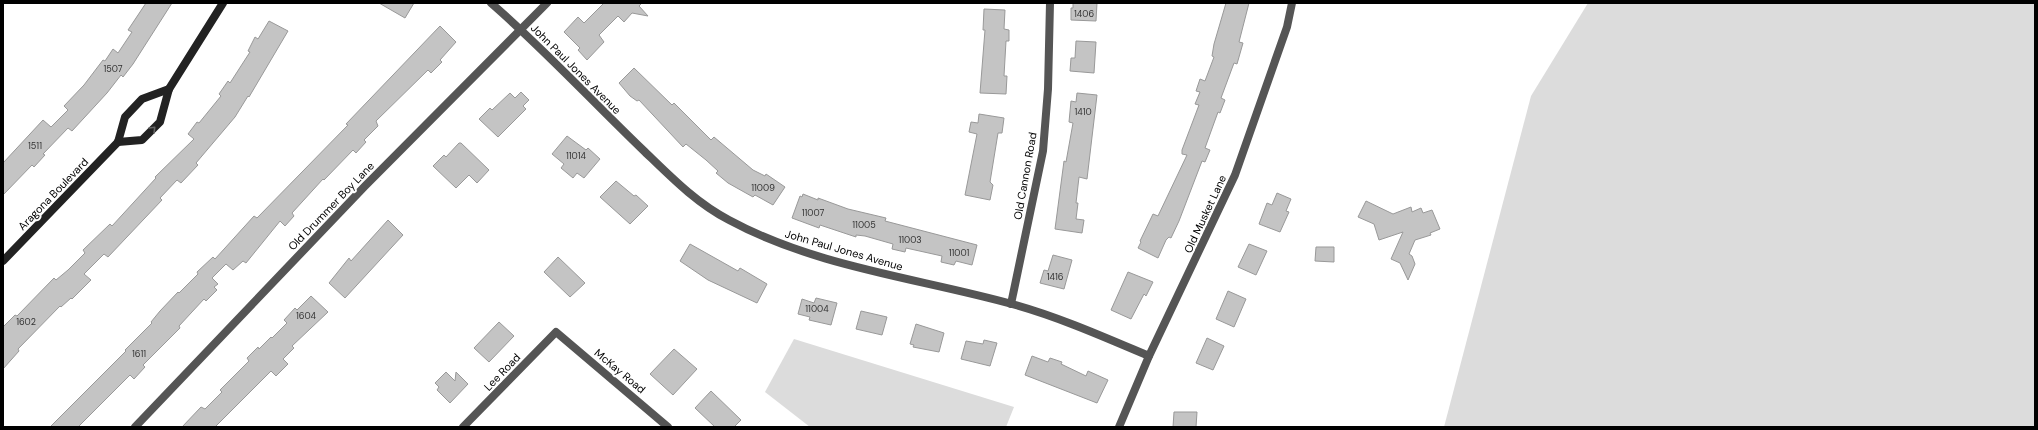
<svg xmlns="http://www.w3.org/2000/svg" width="2038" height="430" font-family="'DM Sans',sans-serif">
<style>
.green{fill:#dcdcdc}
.building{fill:#c4c4c4;stroke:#999}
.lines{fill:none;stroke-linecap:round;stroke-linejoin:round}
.street{stroke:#555;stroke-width:8}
.secondary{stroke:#222;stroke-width:8}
.oneway{stroke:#646464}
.labels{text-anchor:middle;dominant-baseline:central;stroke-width:4;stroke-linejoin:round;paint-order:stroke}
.number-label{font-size:9px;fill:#313131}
.street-label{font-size:11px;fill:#000;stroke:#fff}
</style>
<rect width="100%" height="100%" fill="#fff"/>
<g class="green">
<path d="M1588,3H2035V427H1444L1531,96Z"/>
<path d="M794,339L1014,407L1006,427H810L765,392Z"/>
</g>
<g class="building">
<path d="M146,3H172L133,64L123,77L121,75L107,93L72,131L68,128L43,154L45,155L34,167L32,165L3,195V163L43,120L51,127L68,110L64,106L84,85L103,60L105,61L113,49L118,53L132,32L128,30Z"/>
<path d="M379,3H414L405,18Z"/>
<path d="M604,3H642L639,6L648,16L632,13L624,22L618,16L599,35L604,42L587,60L578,50L580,48L564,32L578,17L584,23Z"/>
<path d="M1073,3H1097L1096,21L1071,20V8H1073Z"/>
<path d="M1226,3H1249L1239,42L1243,43L1237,64L1234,63L1221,98L1225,100L1220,113L1218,112L1205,148L1210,150L1205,162L1202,161L1179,221L1171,238L1169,237L1166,240L1158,258L1138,248L1141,242L1140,241L1153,214L1158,216L1187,155L1182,154V150L1199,105L1195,104L1200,92L1196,91L1200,79L1205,81L1214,57L1212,56L1214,44Z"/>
<path d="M984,9L1005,10L1004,29L1009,30V41H1006L1004,76H1007L1006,94L980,93L985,30H983Z"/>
<path d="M269,21L288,31L249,97L248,96L235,117L196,163L198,165L181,183L177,180L160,198L162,200L108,257L104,254L84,274L91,280L72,299L71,298L61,307L60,306L18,349L19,351L3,369V327L15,315L17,316L54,278L56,280L68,270L85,253L83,250L110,224L112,226L156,178L155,177L194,139L188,134L197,122L199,123L221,96L219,94L228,81L230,83L250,52L248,51L255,37L258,39Z"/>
<path d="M440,26L456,42L440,60L442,62L431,73L428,70L376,121L378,126L364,140L366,142L356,153L353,150L324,180L323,179L292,213L294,216L285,226L280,221L246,263L243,261L233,270L226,264L212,278L218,284L214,287L217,290L206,301L204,299L179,326L180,328L143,365L145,367L134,379L130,375L78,427H50L126,351L125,350L152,323L151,322L160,311L178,292L179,293L198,274L197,272L213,257L215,259L254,216L257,218L348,125L346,124Z"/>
<path d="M1076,41L1096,42L1094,73L1070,71L1071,58H1075Z"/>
<path d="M634,68L672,105L674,103L711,140L714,137L753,170L765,176L766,174L785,187L773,205L755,195L753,197L728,183L716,173L718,171L706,160L686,144L683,147L639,100L637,101L630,96L619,83Z"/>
<path d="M521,92L529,100L523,106L526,109L498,137L479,119L490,108L492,110L510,93L515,98Z"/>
<path d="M1077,93L1097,95L1087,179L1079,177L1076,203H1078L1076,219L1084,220L1082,233L1055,229L1064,161L1066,162L1073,123L1069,122L1071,101L1076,102Z"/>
<path d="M979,114L1004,118L1002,133H998L990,182L993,185L990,200L965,195L977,134L969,132L971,122L978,123Z"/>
<path d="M567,136L586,150L588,148L600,159L584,178L577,173L573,178L561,168L564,164L552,154Z"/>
<path d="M459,143H461L489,170L477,183L469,175L456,188L433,166L444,155L446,157Z"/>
<path d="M616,181L634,196L636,195L648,206L630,224L600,197Z"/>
<path d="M1277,193L1291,199L1286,211L1289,212L1280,232L1259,224L1267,203L1272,205Z"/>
<path d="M803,194L818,200V198L848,209L886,218L885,221L977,245L972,265L956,261L954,265L941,262L942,256L906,248L905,252L892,249L893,244L865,236L856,235V237L820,225L819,228L792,218L800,196L802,197Z"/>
<path d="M1366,201L1393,214L1411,207L1412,212L1421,208L1423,213L1432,210L1440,229L1430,233L1431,235L1415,240L1409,254L1412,256L1415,264L1408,280L1400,263L1391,259L1403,232L1379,240L1374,224L1358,217Z"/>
<path d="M388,220L403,235L345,298L329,283L349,258L351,261Z"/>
<path d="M690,244L738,271L740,268L767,284L757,303L708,280L680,261Z"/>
<path d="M1249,244L1267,251L1256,275L1238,267Z"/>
<path d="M1316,247H1334V262L1315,261Z"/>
<path d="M1053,255L1072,260L1064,289L1040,283L1044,270L1048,271Z"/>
<path d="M558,257L585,283L570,297L544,272Z"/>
<path d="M1128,272L1153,282L1146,296L1144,294L1131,319L1111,310Z"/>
<path d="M1228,291L1246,299L1234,327L1216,319Z"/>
<path d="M311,296L328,312L292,346L294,348L283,359L288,364L276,376L271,371L215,427H182L201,407L205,409L222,392L220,390L249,361L247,358L258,347L259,349L271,337L272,338L287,323L284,320L295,308L297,310Z"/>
<path d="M816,298L837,303L831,325L809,320L810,317L798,314L802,299L814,303Z"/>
<path d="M861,311L887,317L882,335L856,329Z"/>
<path d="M499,322L514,336L489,362L474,348Z"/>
<path d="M916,324L944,333L939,352L913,347L914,345L910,344Z"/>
<path d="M1207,338L1224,346L1213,370L1196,363Z"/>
<path d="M984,340L997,343L990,366L961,359L966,341L983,344Z"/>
<path d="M674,349L697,369L673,395L650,374Z"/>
<path d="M1032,356L1048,362L1050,358L1062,362L1061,364L1086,376L1088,371L1108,380L1097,403L1025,375Z"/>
<path d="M446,372L455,381L456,372L468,384L450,403L437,390L439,387L435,383Z"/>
<path d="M711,391L741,420L734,427H715L695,408Z"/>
<path d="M1174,412H1197L1196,427H1173Z"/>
</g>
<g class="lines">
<g class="street">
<path d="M491,3C544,49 592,101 643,150C670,176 696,203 729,220C816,267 918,278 1012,304C1059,317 1104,337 1149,356"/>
<path d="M1011,304L1043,151L1048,89L1050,3"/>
<path d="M135,427L365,186L547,3"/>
<path d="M463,427L556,332L668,427"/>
<path d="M1119,427L1149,356L1235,175L1287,27L1292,3"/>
</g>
<g class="secondary">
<path d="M118,142L142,140L160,122L169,89L223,3"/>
<path d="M3,261L118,142L125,117L142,99L169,89"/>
</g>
</g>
<defs><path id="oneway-chevron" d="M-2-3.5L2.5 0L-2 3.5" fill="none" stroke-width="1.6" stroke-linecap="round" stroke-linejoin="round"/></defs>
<use class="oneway" href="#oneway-chevron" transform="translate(153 129) rotate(-45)"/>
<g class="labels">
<g class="number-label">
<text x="1084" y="14">1406</text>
<text x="113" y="69">1507</text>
<text x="1083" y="112">1410</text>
<text x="35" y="146">1511</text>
<text x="576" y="156">11014</text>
<text x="763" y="188">11009</text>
<text x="813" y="213">11007</text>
<text x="864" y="225">11005</text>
<text x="910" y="240">11003</text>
<text x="959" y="253">11001</text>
<text x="1055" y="277">1416</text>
<text x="817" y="309">11004</text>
<text x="306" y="316">1604</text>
<text x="26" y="322">1602</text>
<text x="139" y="354">1611</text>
</g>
<g class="street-label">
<text transform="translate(576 69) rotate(45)">John Paul Jones Avenue</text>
<text transform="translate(1025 176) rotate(-80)">Old Cannon Road</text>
<text transform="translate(53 194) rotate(-46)">Aragona Boulevard</text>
<text transform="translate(331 206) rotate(-46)">Old Drummer Boy Lane</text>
<text transform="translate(1205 214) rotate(-65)">Old Musket Lane</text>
<text transform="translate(844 250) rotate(16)">John Paul Jones Avenue</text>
<text transform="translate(620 371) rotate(40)">McKay Road</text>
<text transform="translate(502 372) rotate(-46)">Lee Road</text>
</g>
</g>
<rect width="2038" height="430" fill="none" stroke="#000000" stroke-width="8"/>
</svg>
